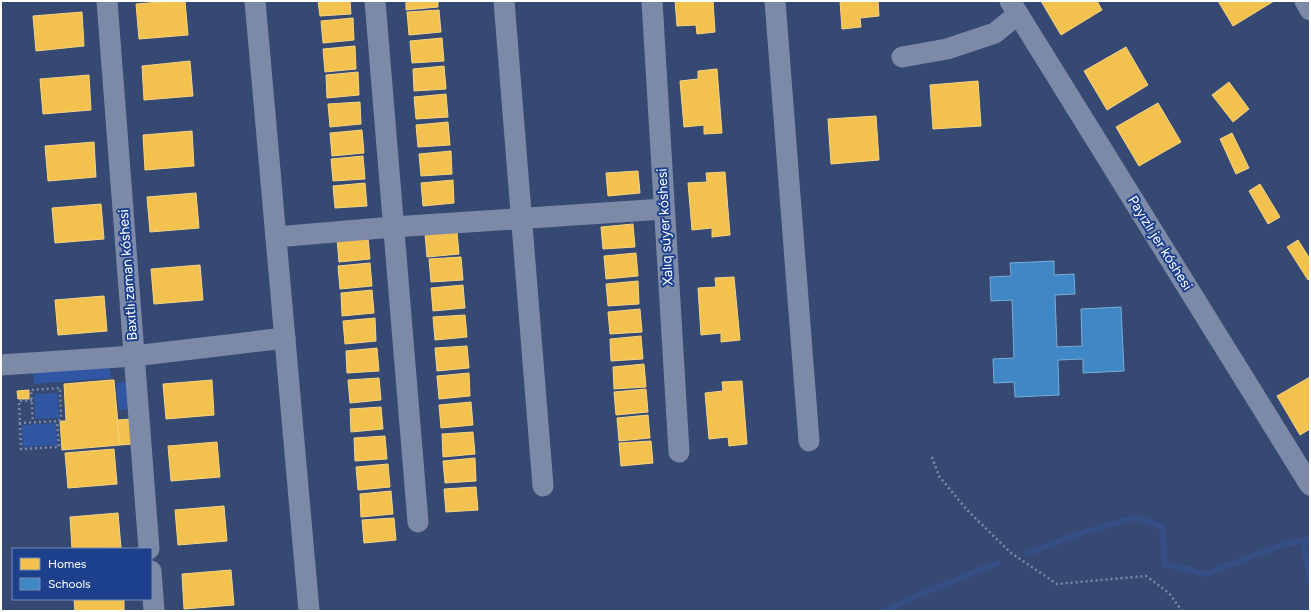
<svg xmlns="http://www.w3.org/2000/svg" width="1311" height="612" font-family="Figtree,sans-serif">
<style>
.green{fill:#3156a3}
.homes{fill:#f2c14e;stroke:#f6d483}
.schools{fill:#3f88c5;stroke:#79acd6}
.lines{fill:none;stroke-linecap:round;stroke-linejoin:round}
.stream{stroke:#374f87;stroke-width:6}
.path{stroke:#7c8aa7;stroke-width:2.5;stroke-dasharray:2 3;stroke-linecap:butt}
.minor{stroke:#7c8aa7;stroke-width:21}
.labels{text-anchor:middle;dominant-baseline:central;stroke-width:4;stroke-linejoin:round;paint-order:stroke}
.street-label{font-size:14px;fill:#fff;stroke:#1c408c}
</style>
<rect width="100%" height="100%" fill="#354973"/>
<g class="green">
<path d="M110,367L111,378L34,384L33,372Z"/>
<path d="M127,382L129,409L119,410L116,383Z"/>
<path d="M57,393L59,418L35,419L34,394Z"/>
<path d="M56,423L57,445L23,447L22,425Z"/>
</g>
<g class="homes">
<path d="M172,1H185L188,35L139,39L136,4Z"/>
<path d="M318,1H350L351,14L320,16Z"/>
<path d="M406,1H438V7L406,10Z"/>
<path d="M675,1H713L715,32L697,34L696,25L677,26Z"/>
<path d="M840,1H878L879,16L860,18L861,27L842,29Z"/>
<path d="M1041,1H1097L1102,10L1061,35Z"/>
<path d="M1218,1H1274L1233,26Z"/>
<path d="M439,10L441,32L409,35L407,12Z"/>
<path d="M82,12L84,46L36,51L33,16Z"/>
<path d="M353,18L354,40L323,43L321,21Z"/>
<path d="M442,38L444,61L412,63L410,41Z"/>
<path d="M355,46L356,69L325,72L323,49Z"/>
<path d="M1126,47L1148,85L1107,110L1084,71Z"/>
<path d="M190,61L193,96L144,100L142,66Z"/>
<path d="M444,66L446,89L414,91L413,69Z"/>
<path d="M717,69L722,133L704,134V125L684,127L680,81L698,79V71Z"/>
<path d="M358,72L359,95L327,98L326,75Z"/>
<path d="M89,75L91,110L43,114L40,79Z"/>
<path d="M978,81L981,126L933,129L930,85Z"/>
<path d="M1229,82L1249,109L1233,122L1212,95Z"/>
<path d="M446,94L448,117L416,119L414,97Z"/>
<path d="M360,102L361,124L330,127L328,104Z"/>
<path d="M1158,103L1181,142L1139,166L1116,127Z"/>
<path d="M876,116L879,160L831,164L828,119Z"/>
<path d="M448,122L450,145L418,147L416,125Z"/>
<path d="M362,130L364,153L332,156L330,133Z"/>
<path d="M192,131L194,166L145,170L143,135Z"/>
<path d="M1232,133L1249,168L1236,174L1220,139Z"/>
<path d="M94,142L96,177L48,181L45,146Z"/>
<path d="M451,151L452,174L421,176L419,154Z"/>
<path d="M363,156L365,179L333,181L331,159Z"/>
<path d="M638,171L640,193L608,196L606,173Z"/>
<path d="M725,172L730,235L712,237V228L692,230L688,183L707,182L706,173Z"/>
<path d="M453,180L454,203L423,206L421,183Z"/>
<path d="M365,183L367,206L335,208L333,186Z"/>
<path d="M1260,184L1280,217L1268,224L1249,191Z"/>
<path d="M196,193L199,228L150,232L147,197Z"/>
<path d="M101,204L104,239L55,243L52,208Z"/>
<path d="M633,224L635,247L603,249L601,227Z"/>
<path d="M457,232L459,254L427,257L425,234Z"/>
<path d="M368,237L370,259L339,262L337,239Z"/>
<path d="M1298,240L1310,259V278L1308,280L1287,247Z"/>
<path d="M636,253L638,276L606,279L604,256Z"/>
<path d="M461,257L463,280L431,282L429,259Z"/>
<path d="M370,263L372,286L340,289L338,266Z"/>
<path d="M200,265L203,300L154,304L151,269Z"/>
<path d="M734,277L740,340L721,342V333L701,335L698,288L716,287L715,278Z"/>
<path d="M638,281L639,304L608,306L606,284Z"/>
<path d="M463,285L465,308L433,311L431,288Z"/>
<path d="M372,290L374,313L342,316L341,293Z"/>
<path d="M104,296L107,331L58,335L55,300Z"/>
<path d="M640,309L642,332L610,334L608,312Z"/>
<path d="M465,315L467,337L435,340L433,317Z"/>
<path d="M375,318L376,341L345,344L343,321Z"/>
<path d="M641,336L643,359L611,361L610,339Z"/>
<path d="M467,346L469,368L437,371L435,348Z"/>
<path d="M377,348L379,371L347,373L346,351Z"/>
<path d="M644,364L646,387L614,389L613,367Z"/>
<path d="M469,373L470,396L439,399L437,376Z"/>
<path d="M1310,377V429L1300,435L1277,396Z"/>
<path d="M379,378L381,400L350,403L348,380Z"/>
<path d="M111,380H114L120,445L62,450L60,421H66L64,384Z"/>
<path d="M212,380L214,415L166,419L163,384Z"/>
<path d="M742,381L747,444L729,446L728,437L709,439L705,393L723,391L722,382Z"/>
<path d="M646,389L648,412L616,415L614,392Z"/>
<path d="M29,390V399H18L17,391Z"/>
<path d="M471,402L473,425L441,428L439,405Z"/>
<path d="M381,407L383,429L351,432L350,409Z"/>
<path d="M648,415L650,438L619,441L617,418Z"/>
<path d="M131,419L133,444L120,445L117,420Z"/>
<path d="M473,432L475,454L443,457L442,434Z"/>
<path d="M385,436L387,459L355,461L354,438Z"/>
<path d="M651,441L653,463L621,466L619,443Z"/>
<path d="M217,442L220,477L171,481L168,446Z"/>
<path d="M114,449L117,484L68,488L65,453Z"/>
<path d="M475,458L476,481L445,483L443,461Z"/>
<path d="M388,464L390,487L358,490L356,467Z"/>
<path d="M476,487L478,510L446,512L444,489Z"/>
<path d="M391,491L393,514L361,517L360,494Z"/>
<path d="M224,506L227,541L178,545L175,510Z"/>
<path d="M118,513L121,548L72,549L70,517Z"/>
<path d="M394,518L396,540L364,543L362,520Z"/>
<path d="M231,570L234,605L184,609L182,574Z"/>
<path d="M74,599H124V611H75Z"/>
</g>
<path class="schools" d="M1054,261V275L1074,274L1075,294L1055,295L1057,347L1082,346L1081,309L1121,307L1124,371L1083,373V359L1058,360L1059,395L1015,397L1014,382L994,383L993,359L1014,358L1012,300L991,301L990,277L1011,276L1010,263Z"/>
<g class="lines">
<g class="stream">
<path d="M1303,541L1310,580"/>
<path d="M1028,553L1079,534L1136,517L1162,527L1165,564L1206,574L1287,543L1310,540"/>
<path d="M885,611L914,597L997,563"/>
</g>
<g class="path">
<path d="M32,400L19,401L21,449L59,447L57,421"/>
<path d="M19,423L59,421L61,418L60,388L31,390L33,422"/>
<path d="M932,457L939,476L967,510L1011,553L1057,584L1146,576L1169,593L1182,611"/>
</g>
<g class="minor">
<path d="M107,1L149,549"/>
<path d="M255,1L309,611"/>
<path d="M375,1L418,522"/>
<path d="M504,1L543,486"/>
<path d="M652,1L679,452"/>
<path d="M775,1L809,441"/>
<path d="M1010,1L1310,485"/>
<path d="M1305,1L1310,10"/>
<path d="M902,57L947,49L995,33L1018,14"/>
<path d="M276,237L393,227L664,209"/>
<path d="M1,365L134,356L285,338"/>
<path d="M151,571L154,611"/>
</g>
</g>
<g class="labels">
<g class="street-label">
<text transform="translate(665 227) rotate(-93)">Xalıq súyer kóshesi</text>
<text transform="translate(1160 243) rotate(58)">Payızlı jer kóshesi</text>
<text transform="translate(128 275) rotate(-94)">Baxıtlı zaman kóshesi</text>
</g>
</g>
<rect width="1311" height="612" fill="none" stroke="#ffffff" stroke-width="4"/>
<rect x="12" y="548" width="140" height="52" fill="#1c408c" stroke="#778cba"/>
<rect x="20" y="558" width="20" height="12" fill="#f2c14e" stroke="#778cba"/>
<text x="48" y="568" font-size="12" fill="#ffffff">Homes</text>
<rect x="20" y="578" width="20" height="12" fill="#3f88c5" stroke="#778cba"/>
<text x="48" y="588" font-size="12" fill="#ffffff">Schools</text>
</svg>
